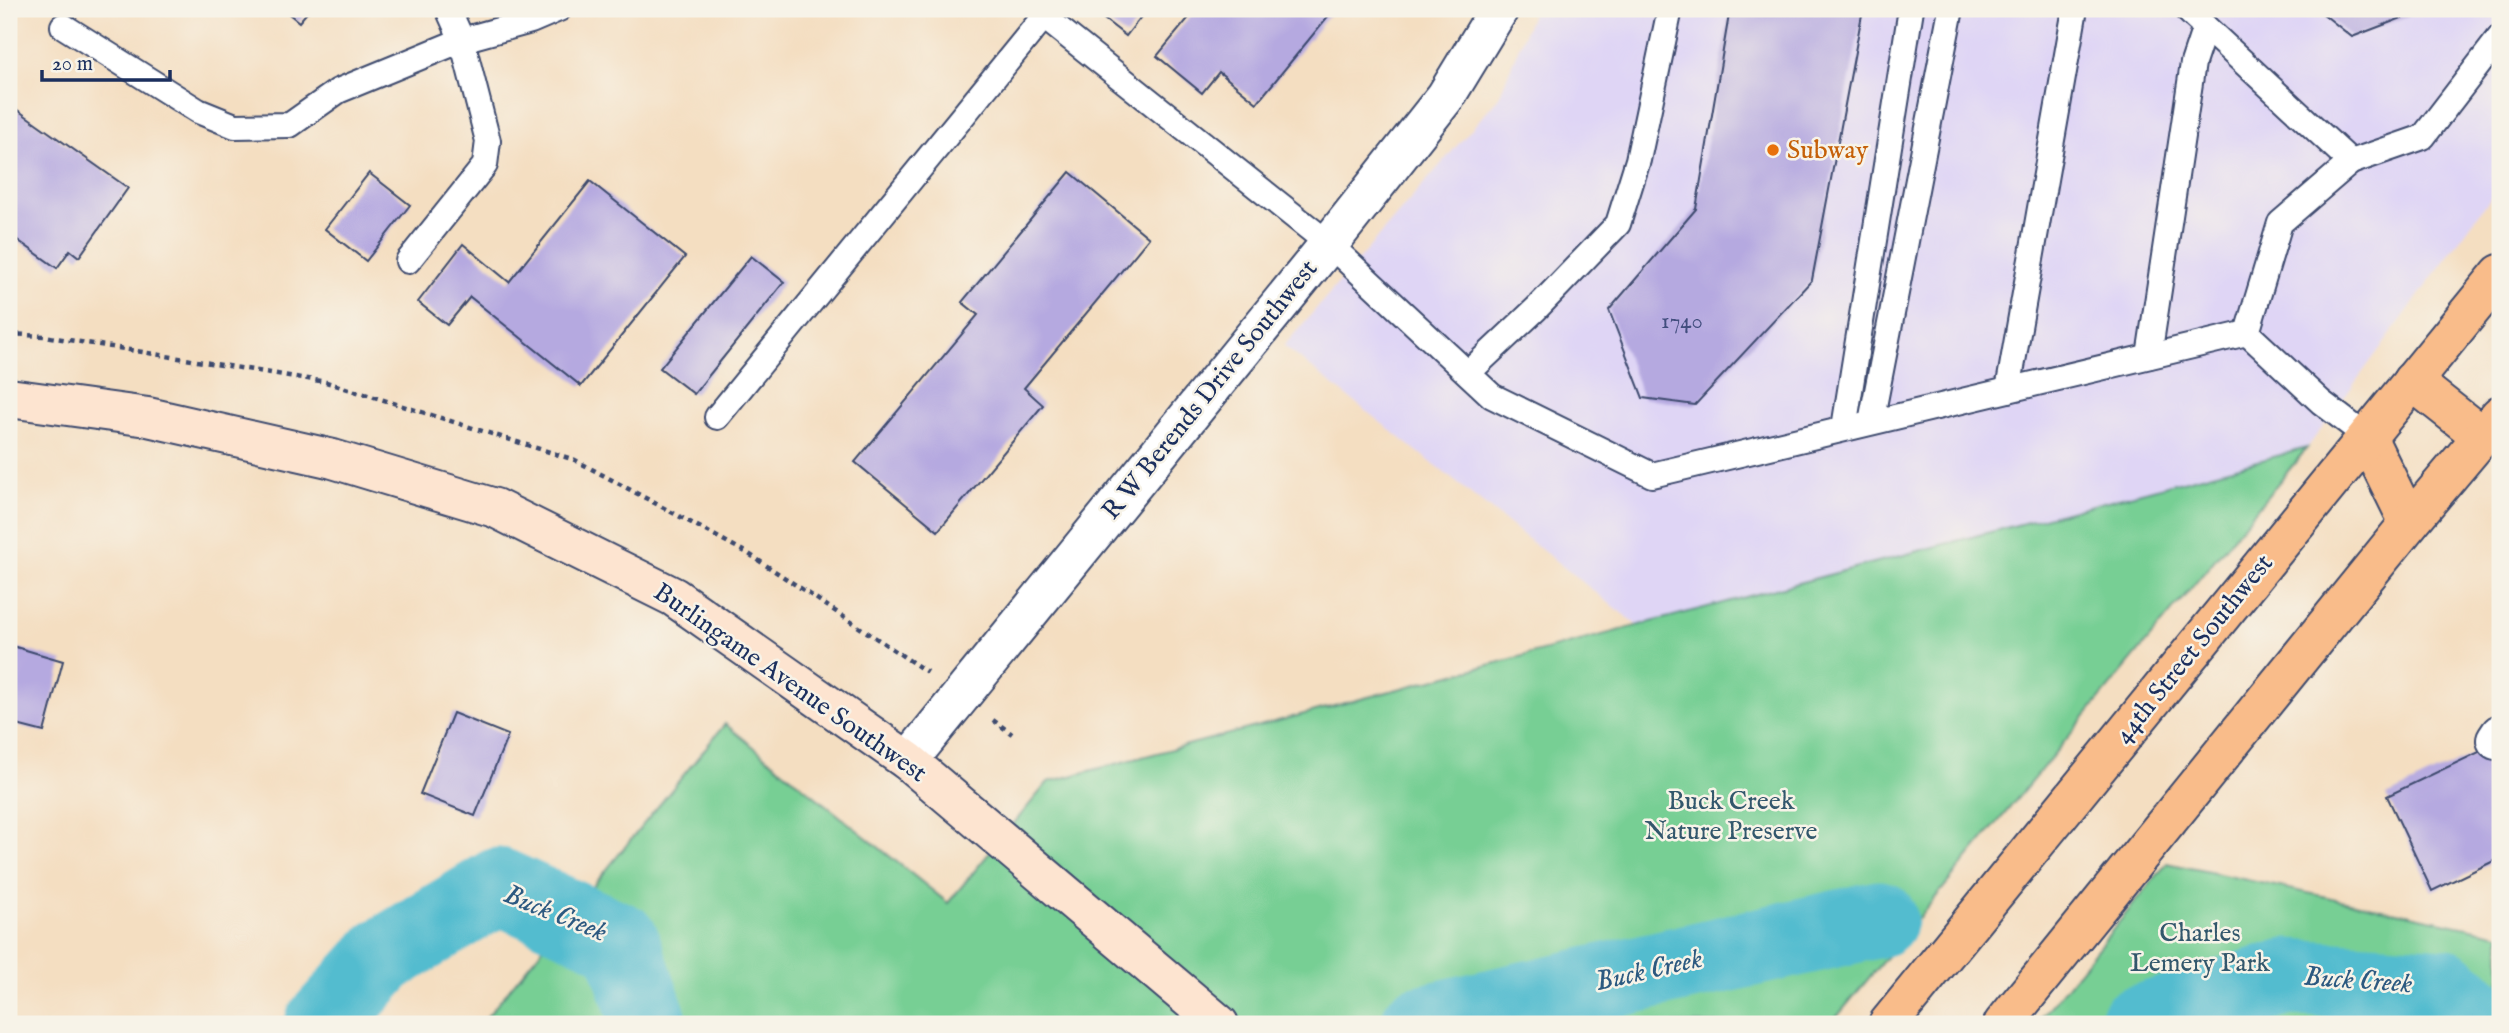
<svg xmlns="http://www.w3.org/2000/svg" width="2509" height="1033" font-family="'IM FELL English',serif">
<style>
.built{fill:#dfd5f5}
.green{fill:#77cf94;stroke:#497f79;stroke-width:2}
.lines{fill:none;stroke-linecap:round;stroke-linejoin:round}
.river{stroke:#53bccf;stroke-width:77}
.building{fill:#b5a9e0}
.lane-casing{stroke:#3c496d;stroke-width:28}
.street-casing{stroke:#3c496d;stroke-width:42}
.secondary-casing{stroke:#3c496d;stroke-width:42}
.primary-casing{stroke:#3c496d;stroke-width:42}
.path{stroke:#3c496d;stroke-width:4.5;stroke-dasharray:5 5;stroke-linecap:butt}
.lane{stroke:#fff;stroke-width:24}
.street{stroke:#fff;stroke-width:38}
.secondary{stroke:#fde4d0;stroke-width:38}
.primary{stroke:#f9bc8a;stroke-width:38}
.food-dot{fill:#e8710a;stroke:#f7f3e8;stroke-width:2.5}
.labels{text-anchor:middle;dominant-baseline:central;stroke-width:5;stroke-linejoin:round;paint-order:stroke}
.number-label{font-size:23px;fill:#424e7e}
.food-label{font-size:26px;fill:#c56008;stroke:#f7f3e8;text-anchor:start}
.street-label{font-size:26px;fill:#1b2f5e;stroke:#f7f3e8}
.park-label{font-size:26px;fill:#32576c;stroke:#f7f3e8}
.water-label{font-size:28px;font-style:italic;fill:#2c5980;stroke:#f7f3e8}
</style>
<rect width="100%" height="100%" fill="#f7f3e8"/>
<filter id="ink" filterUnits="userSpaceOnUse"><feTurbulence type="fractalNoise" baseFrequency=".0143" numOctaves="2"/><feDisplacementMap in="SourceGraphic" scale="14" xChannelSelector="R" yChannelSelector="G"/><feConvolveMatrix kernelMatrix="1 2 1 2 8 2 1 2 1" color-interpolation-filters="sRGB"/></filter>
<filter id="wash" filterUnits="userSpaceOnUse"><feTurbulence type="fractalNoise" baseFrequency=".00686" numOctaves="4" result="noise"/><feDisplacementMap in="SourceGraphic" scale="28" xChannelSelector="R" yChannelSelector="G"/><feGaussianBlur stdDeviation="1.57" result="paint"/><feColorMatrix in="noise" values="0 0 0 0 0 0 0 0 0 0 0 0 0 0 0 0 0 1.4 0 .05"/><feComposite in="paint" operator="in"/></filter>
<g filter="url(#wash)">
<rect width="100%" height="100%" fill="#f4dec1"/>
<path class="built" d="M1534,9H2500V185L2307,448L1638,626L1284,346L1499,97Z"/>
<g class="green">
<path d="M2307,448L1831,1024H481L725,724L948,903L1048,782Z"/>
<path d="M2167,863L2500,934V1024H2036Z"/>
</g>
<g class="lines">
<g class="river">
<path d="M323,1024L384,956L499,886L621,941L650,1024"/>
<path d="M1419,1024L1879,919"/>
<path d="M2137,1024L2287,977L2445,987L2488,1024"/>
</g>
</g>
<g id="blocks">
<g class="building">
<path d="M283,9H310L299,22Z"/>
<path d="M1097,9H1147L1126,36L1095,12Z"/>
<path d="M1196,9H1334L1257,103L1219,72L1202,93L1157,56Z"/>
<path d="M1730,9H1863L1812,280L1695,405L1643,398L1609,310L1696,209Z"/>
<path d="M2317,9H2416L2415,13L2352,37Z"/>
<path d="M9,104L128,188L79,257L70,250L57,268L9,234Z"/>
<path d="M1070,172L1149,238L1024,388L1043,405L938,531L855,462L978,315L962,302Z"/>
<path d="M369,173L410,205L366,261L325,229Z"/>
<path d="M590,181L685,257L581,386L470,297L447,325L418,302L463,244L509,282Z"/>
<path d="M751,256L784,282L694,394L660,368Z"/>
<path d="M9,645L63,661L44,732L9,723Z"/>
<path d="M453,713L508,735L475,816L420,794Z"/>
<path d="M2500,742V858L2432,891L2387,796Z"/>
</g>
</g>
</g>
<g filter="url(#ink)">
<use href="#blocks" fill-opacity="0" stroke="#3c496d" stroke-width="2"/>
<g class="lines">
<g class="lane-casing">
<g id="lane">
<path d="M1043,16L1329,244L1492,396L1652,475L2247,333L2280,223L2351,162L2186,9"/>
<path d="M63,26L198,111L235,126L290,125L338,91L462,40L531,21L559,9"/>
<path d="M2351,162L2423,137L2500,37"/>
<path d="M408,261L485,165L488,141L462,40L448,9"/>
<path d="M2247,333L2321,402L2367,437"/>
<path d="M2149,356L2193,63L2205,27"/>
<path d="M1468,373L1536,309L1618,224L1638,160L1670,9"/>
<path d="M2008,390L2075,9"/>
<path d="M717,417L1050,9"/>
<path d="M1871,422L1951,9"/>
<path d="M1844,428L1911,9"/>
</g>
</g>
<g class="street-casing">
<g id="street">
<path d="M2496,740L2500,734"/>
<path d="M908,761L1329,244L1446,96L1499,9"/>
</g>
</g>
<g class="secondary-casing">
<path id="secondary" d="M9,398L148,417L333,459L495,508L674,597L908,761L1219,1024"/>
</g>
<g class="primary-casing">
<g id="primary">
<path d="M2412,381L2483,437"/>
<path d="M2367,437L2409,523"/>
<path d="M1888,1024L2500,274"/>
<path d="M2003,1024L2409,523L2500,415"/>
</g>
</g>
<g class="path">
<path d="M9,334L44,336L326,382L575,460L749,554L927,672"/>
<path d="M993,720L1012,734"/>
</g>
<use href="#lane" class="lane"/>
<use href="#street" class="street"/>
<use href="#secondary" class="secondary"/>
<use href="#primary" class="primary"/>
</g>
</g>
<circle class="food-dot" cx="1773" cy="150" r="7"/>
<g class="labels">
<g class="number-label">
<text x="1682" y="321">1740</text>
</g>
<g class="food-label">
<text x="1787" y="150">Subway</text>
</g>
<g class="street-label">
<text transform="translate(1210 390) rotate(-51)">R W Berends Drive Southwest</text>
<text transform="translate(2194 649) rotate(-51)">44th Street Southwest</text>
<text transform="translate(790 683) rotate(35)">Burlingame Avenue Southwest</text>
</g>
<g class="park-label">
<text x="1731" y="801">Buck Creek<tspan x="1731" dy="30">Nature Preserve</tspan></text>
<text x="2200" y="933">Charles<tspan x="2200" dy="30">Lemery Park</tspan></text>
</g>
<g class="water-label">
<text transform="translate(555 914) rotate(22)">Buck Creek</text>
<text transform="translate(1649 971) rotate(-13)">Buck Creek</text>
<text transform="translate(2358 981) rotate(4)">Buck Creek</text>
</g>
</g>
<rect width="2509" height="1033" fill="none" stroke="#f7f3e8" stroke-width="35"/>
<path d="M42 70v10h128v-10" fill="none" stroke="#1b2f5e" stroke-width="3.5"/>
<text x="52" y="70" font-size="21" fill="#1b2f5e" stroke="#f7f3e8" stroke-width="5" paint-order="stroke">20 m</text>
</svg>
